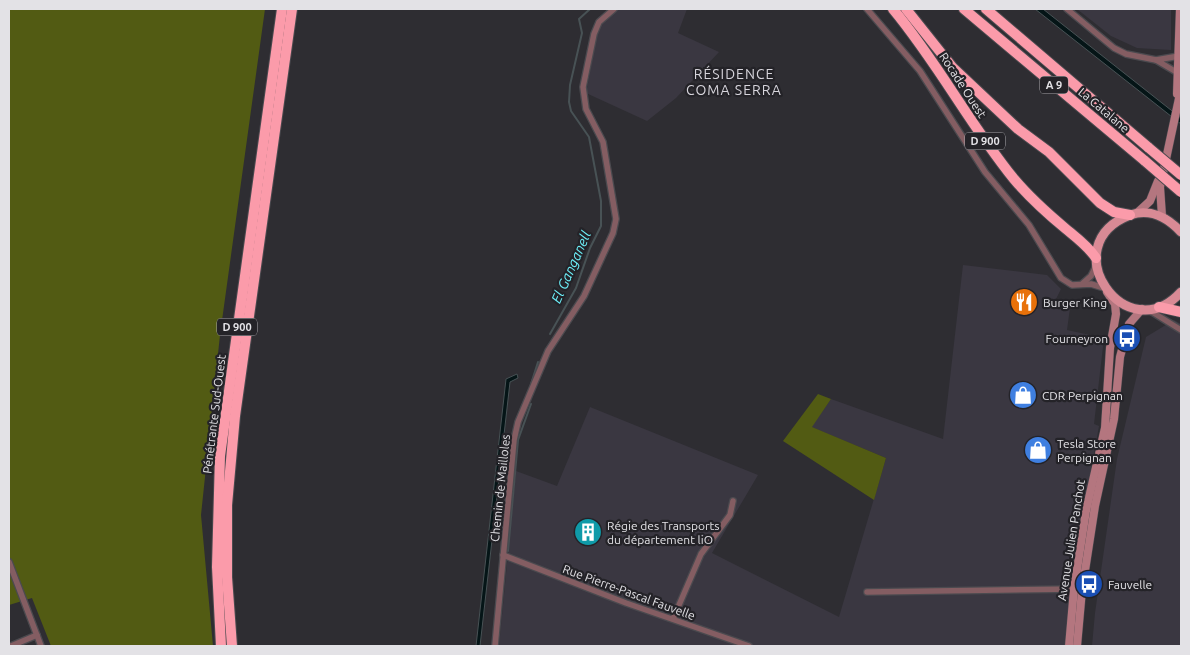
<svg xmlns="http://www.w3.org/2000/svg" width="1190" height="655" font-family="Ubuntu,sans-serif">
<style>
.built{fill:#3a3741}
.green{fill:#525b13}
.water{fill:#051517;stroke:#485255}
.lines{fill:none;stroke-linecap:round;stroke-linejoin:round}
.stream{stroke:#485255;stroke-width:2}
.street-casing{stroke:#4b4a4f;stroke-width:8}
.secondary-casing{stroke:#4b4a4f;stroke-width:9}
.primary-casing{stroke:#4b4a4f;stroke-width:11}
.highway-casing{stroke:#4b4a4f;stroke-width:12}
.street{stroke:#845d62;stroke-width:5.5}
.secondary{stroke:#b4767f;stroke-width:8}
.primary{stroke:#d98a95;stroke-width:9}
.highway{stroke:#fb9baa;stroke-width:10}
.highway-bridge-casing{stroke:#4b4a4f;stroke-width:12;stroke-linecap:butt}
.highway-bridge{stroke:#fb9baa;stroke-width:10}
.labels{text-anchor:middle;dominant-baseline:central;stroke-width:4.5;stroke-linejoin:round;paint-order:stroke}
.shield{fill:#242328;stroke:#aaa9ad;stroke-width:1}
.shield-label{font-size:11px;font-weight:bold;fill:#e3e2e6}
.street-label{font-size:12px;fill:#e3e2e6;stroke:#242328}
.poi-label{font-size:12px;fill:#e3e2e6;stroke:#242328;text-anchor:start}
.neighbourhood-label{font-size:14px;letter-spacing:1px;fill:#d7d5dc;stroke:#242328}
.water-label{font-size:14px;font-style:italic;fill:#6df1fa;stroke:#242328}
</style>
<rect width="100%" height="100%" fill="#2e2d32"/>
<g class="built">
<path d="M617,9H687L678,33L719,52L676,98L647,121L586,93L597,35L602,23Z"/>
<path d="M1077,9H1171V50L1137,48L1111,36Z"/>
<path d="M963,265L1047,275L1061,289L1054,303L1070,308L1067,330L1104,338L1094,424L1099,426L1070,588L1065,646H499L516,471L557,486L590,407L758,475L712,553L839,617L886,458L811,427L831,399L943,439Z"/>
<path d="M1174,320L1181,324V646H1092L1095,613L1117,459L1146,337Z"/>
</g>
<g class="green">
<path d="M9,9H265L220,335L201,515L213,646H51L32,598L9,605Z"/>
<path d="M818,394L831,399L812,427L886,458L874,500L783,441Z"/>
</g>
<g class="water">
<path d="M1035,9H1043L1181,118V124Z"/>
<path d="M517,374L518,378L510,382L480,646H476L506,379Z"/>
</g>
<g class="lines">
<g class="stream">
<path d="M550,334L576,288L590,248L601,226V201L589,137L571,111L569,102L570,85L582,33L579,19L590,9"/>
<path d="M531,384L538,362"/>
<path d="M508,551L518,440L531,404"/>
</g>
<g class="street-casing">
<g id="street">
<path d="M867,9L920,71L985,172L1029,225L1061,278L1072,285L1091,284L1104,288"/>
<path d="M1067,9L1114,48L1126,54L1156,60"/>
<path d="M1178,73L1156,60L1179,56"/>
<path d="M1083,283L1091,276L1096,266"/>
<path d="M1149,310L1181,330"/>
<path d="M503,555L626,603L749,646"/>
<path d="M9,562L41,646"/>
<path d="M867,592L1077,589"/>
<path d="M673,619L701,554L730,515L733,501"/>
<path d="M11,646L37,635"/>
<path d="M495,646L514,440L518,422L548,351L584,296L613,233L616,219L603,142L586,109L583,87L594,34L599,22L614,9"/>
</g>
</g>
<g class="secondary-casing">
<g id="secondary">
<path d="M1177,94L1180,9"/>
<path d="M1137,213L1150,201L1158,181"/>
<path d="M1162,216L1160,187L1181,89"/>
<path d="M1069,646L1074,589L1086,511L1105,428L1110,348L1116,314L1115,304L1107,292"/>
<path d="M1077,646L1082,590L1095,506L1114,419L1120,357L1129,324L1142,309"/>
</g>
</g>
<g class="primary-casing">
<path id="primary" d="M1181,232C1168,218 1150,208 1130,215C1052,245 1126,352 1181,292"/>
</g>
<g class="highway-casing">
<g id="highway">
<path d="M893,9C938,63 970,125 1014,179C1030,198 1048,214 1066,229C1077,238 1088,246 1096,258"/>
<path d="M906,9L953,68L1018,129L1049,152L1100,203L1114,212L1130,215"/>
<path d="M964,9L1145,161"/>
<path d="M986,9L1149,148"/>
<path d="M1159,307L1181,312"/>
<path d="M221,646L217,567L220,456L282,9"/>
<path d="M232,646L227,577V505L235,416L292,9"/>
</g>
</g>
<use href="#street" class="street"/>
<use href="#secondary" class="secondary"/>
<use href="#primary" class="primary"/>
<use href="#highway" class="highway"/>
<g class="highway-bridge-casing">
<g id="highway-bridge">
<path d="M1149,148L1181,175"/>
<path d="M1145,161L1181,192"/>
</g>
</g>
<use href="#highway-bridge" class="highway-bridge"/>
</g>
<defs>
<g id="restaurant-disc" transform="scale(1.4375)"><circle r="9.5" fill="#e8710a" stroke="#242328"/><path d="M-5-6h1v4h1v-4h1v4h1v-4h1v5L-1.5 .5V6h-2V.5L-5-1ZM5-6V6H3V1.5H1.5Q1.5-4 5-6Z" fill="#fff"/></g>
<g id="bus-disc" transform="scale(1.4375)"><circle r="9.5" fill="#1a4fb4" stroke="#242328"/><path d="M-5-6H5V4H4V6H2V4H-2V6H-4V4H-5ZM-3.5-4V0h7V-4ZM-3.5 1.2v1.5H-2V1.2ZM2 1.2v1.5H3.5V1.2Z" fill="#fff"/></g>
<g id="shop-disc" transform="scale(1.4375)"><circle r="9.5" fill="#3f7fe0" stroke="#242328"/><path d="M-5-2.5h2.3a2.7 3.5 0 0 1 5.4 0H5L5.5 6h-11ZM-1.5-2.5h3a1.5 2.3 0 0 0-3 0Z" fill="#fff"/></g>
<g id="building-disc" transform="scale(1.4375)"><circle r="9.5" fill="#0f9aa8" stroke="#242328"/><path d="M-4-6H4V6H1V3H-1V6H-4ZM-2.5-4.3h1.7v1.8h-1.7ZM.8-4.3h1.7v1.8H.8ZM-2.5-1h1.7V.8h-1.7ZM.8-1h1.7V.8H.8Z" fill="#fff"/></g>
</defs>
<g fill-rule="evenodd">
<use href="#restaurant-disc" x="1024" y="302"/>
<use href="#bus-disc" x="1127" y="338"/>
<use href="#shop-disc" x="1023" y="395"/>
<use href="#shop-disc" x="1038" y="450"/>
<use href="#building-disc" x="588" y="532"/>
<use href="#bus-disc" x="1089" y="584"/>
</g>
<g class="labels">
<g class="shield">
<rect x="1040" y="76.5" width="28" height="17" rx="4"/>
<rect x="965" y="132.5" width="40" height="17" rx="4"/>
<rect x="217" y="318.5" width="40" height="17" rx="4"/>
</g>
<g class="shield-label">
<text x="1054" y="85">A 9</text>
<text x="985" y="141">D 900</text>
<text x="237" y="327">D 900</text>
</g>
<g class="street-label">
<text transform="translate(963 85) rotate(57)">Rocade Ouest</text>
<text transform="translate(1104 110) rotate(40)">La Catalane</text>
<text transform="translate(214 414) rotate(-83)">Pénétrante Sud-Ouest</text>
<text transform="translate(500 488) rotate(-84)">Chemin de Mailloles</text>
<text transform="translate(1071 540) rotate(-81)">Avenue Julien Panchot</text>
<text transform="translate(629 592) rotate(20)">Rue Pierre-Pascal Fauvelle</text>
</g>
<g class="poi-label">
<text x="1043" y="302">Burger King</text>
<text x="1108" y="338" text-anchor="end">Fourneyron</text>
<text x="1042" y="395">CDR Perpignan</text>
<text x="1057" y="443">Tesla Store<tspan x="1057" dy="14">Perpignan</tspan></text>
<text x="607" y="525">Régie des Transports<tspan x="607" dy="14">du département liO</tspan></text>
<text x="1108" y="584">Fauvelle</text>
</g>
<g class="neighbourhood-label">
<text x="734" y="74">RÉSIDENCE<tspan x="734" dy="16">COMA SERRA</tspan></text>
</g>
<g class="water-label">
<text transform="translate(571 267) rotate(-66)">El Ganganell</text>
</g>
</g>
<rect width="1190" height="655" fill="none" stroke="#e3e2e6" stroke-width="20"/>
</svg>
